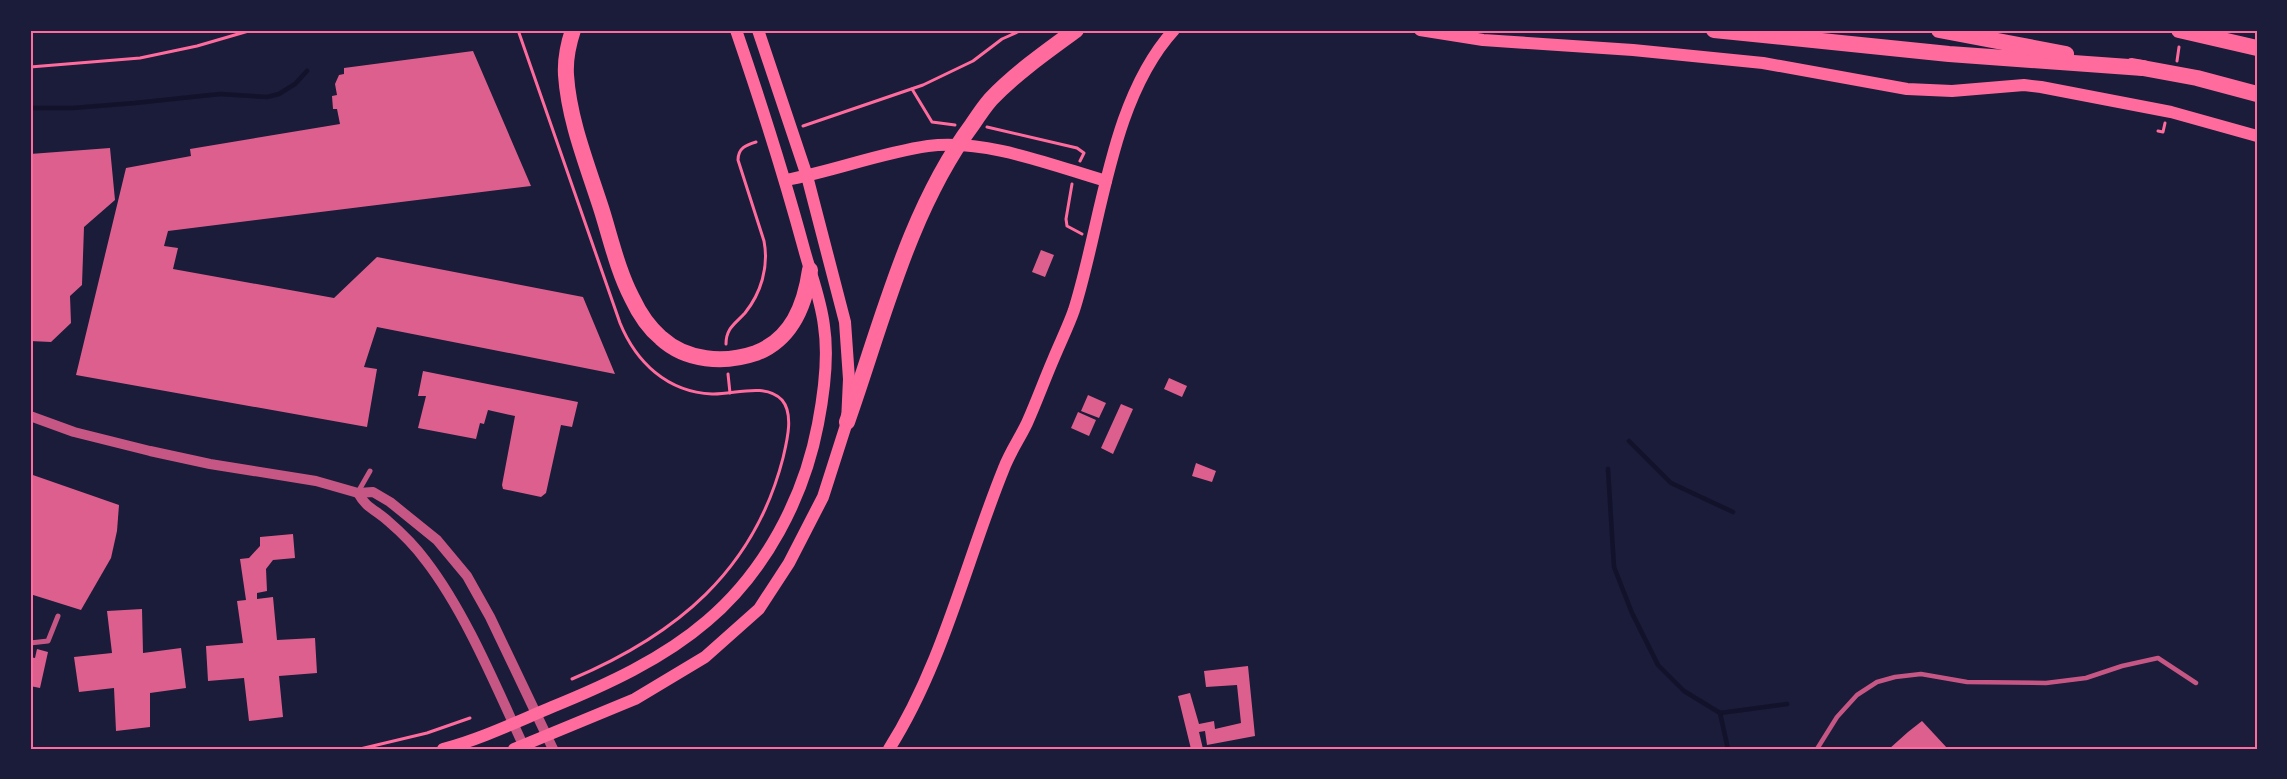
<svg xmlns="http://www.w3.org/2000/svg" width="2287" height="779" font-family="Roboto,sans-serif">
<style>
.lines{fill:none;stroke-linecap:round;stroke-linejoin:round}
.stream{stroke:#12122b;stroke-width:4.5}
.building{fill:#dd5f8e}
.path{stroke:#ff6b9d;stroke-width:3}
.service{stroke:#c65784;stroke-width:4.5}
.pedestrian{stroke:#c65784;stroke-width:5}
.tertiary{stroke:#c65784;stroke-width:10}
.secondary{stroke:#ff6b9d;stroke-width:12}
.motorway{stroke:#ff6b9d;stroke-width:16}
.neatline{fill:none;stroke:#ff6b9d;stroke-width:2}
</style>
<rect width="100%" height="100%" fill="#1b1b3a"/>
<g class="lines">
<g class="stream">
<path d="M30,108H73L135,103L220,94L267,97L279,94L295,84L307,71"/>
<path d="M1629,441L1671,483L1733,512"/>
<path d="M1608,469L1614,567L1632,613L1658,665L1684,691L1720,713L1728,749"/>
<path d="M1720,713L1787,704"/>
</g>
</g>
<g class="building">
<path d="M473,51L531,186L168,231L164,246L178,248L173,269L334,298L377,257L583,297L615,374L377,327L364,367L377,369L367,427L76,375L126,168L191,156L190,149L340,124L337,109H333L332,96L337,95L335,84L339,75L344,74V68Z"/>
<path d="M110,148L115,200L84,227L82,285L70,296L71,323L51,342L30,341V154Z"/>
<path d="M1041,250L1054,255L1045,277L1032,272Z"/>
<path d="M423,371L578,402L572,427L561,425L546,493L541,497L503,489L502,485L515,416L488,410L484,424L480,423L476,439L418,428L426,396H418Z"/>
<path d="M1169,378L1187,386L1182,397L1164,389Z"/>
<path d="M1088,395L1106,403L1099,418L1081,411Z"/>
<path d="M1121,404L1133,409L1113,454L1101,448Z"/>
<path d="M1078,412L1096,420L1089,436L1071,428Z"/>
<path d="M1196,463L1216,471L1212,482L1192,476Z"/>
<path d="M30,474L119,505L117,531L111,558L81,610L30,594Z"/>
<path d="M293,534L295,558L273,560L266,569L267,591L257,593V599L273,597L277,640L315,638L317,673L279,676L283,717L249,721L244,678L208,681L206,646L243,643L237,601L246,600L240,559L249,558L260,546V537Z"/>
<path d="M142,609L143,653L181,648L186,688L150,693V727L116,731L114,688L79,692L74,657L112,653L107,611Z"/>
<path d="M37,649L48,652L40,688L30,686V657L35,658Z"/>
<path d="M1248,666L1255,736L1207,745L1205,731L1199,732L1203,749H1191L1178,696L1190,693L1199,724L1214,721L1215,729L1241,723L1237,685L1206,687L1204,671Z"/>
<path d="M1922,721L1948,749H1889L1908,732Z"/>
</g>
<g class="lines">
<g class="path">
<path d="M518,30L620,323C636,362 667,392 712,394C733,395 765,382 782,400C794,414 787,441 783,458C754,571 676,635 572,679"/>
<path d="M2177,61L2179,47"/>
<path d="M30,67L140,58L197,46L252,30"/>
<path d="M912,89L932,122L955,125"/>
<path d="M803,126L923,85L973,61L1002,39L1022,30"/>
<path d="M987,127L1077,148L1084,153L1080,161"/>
<path d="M2158,131L2163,132L2165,123"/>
<path d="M1072,184L1066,219L1067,226L1082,234"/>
<path d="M726,344C726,328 735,324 745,313C761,293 769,267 764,241L738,160C738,148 746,145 756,142"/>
<path d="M728,374L730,393"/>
<path d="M360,749L427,733L470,718"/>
</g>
<path class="service" d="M1817,749L1837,717L1857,695L1877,682L1895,677L1921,674L1967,682L2046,683L2086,678L2122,666L2158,658L2196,683"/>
<g class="pedestrian">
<path d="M358,492L370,471"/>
<path d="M30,643L48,641L58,616"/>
</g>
<g class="tertiary">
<path d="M30,416L74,432L150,451L210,464L316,481L358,493L373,492L390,502L437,540L467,576L490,617L553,749"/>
<path d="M358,493C366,508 376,510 388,521C402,533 415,546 426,561C466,613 497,689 525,749"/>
</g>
<g class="secondary">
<path d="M1420,30L1483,40L1633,50L1763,63L1907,89L1952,91L2024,85L2041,87L2171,112L2257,136"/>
<path d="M786,180C834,171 880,153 928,146C987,139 1051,165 1106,181"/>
<path d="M443,749C481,739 516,722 552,707C606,685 663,659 707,621C765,572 804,498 818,424C824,393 829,358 824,326C821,300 811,275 804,249C784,175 761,103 736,30"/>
<path d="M514,749L635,699L705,657L759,609L789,563L823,497L847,422L849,379L845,322L807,176L758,30"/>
<path d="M889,749C943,664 966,561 1004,468C1010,452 1020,438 1027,423C1036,403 1044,381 1053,360C1060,343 1068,327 1074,310C1102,222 1110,100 1174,30"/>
</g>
<g class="motorway">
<path d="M573,30C568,45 565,59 566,75C569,121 588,167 602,211C611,240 618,271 632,298C639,313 648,327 661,338C686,361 724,364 756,353C792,339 805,305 810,270"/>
<path d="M1714,30L1949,54L2143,68"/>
<path d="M1939,30L2066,54"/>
<path d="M2179,30L2257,48"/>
<path d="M2132,66L2197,78L2257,94"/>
<path d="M847,422C882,323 909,210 972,125C978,116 984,107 991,99C1016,73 1047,51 1076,30"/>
</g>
</g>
<rect width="2287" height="779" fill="none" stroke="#1b1b3a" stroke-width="63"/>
<rect x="32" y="32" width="2224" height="716" class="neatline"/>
</svg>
